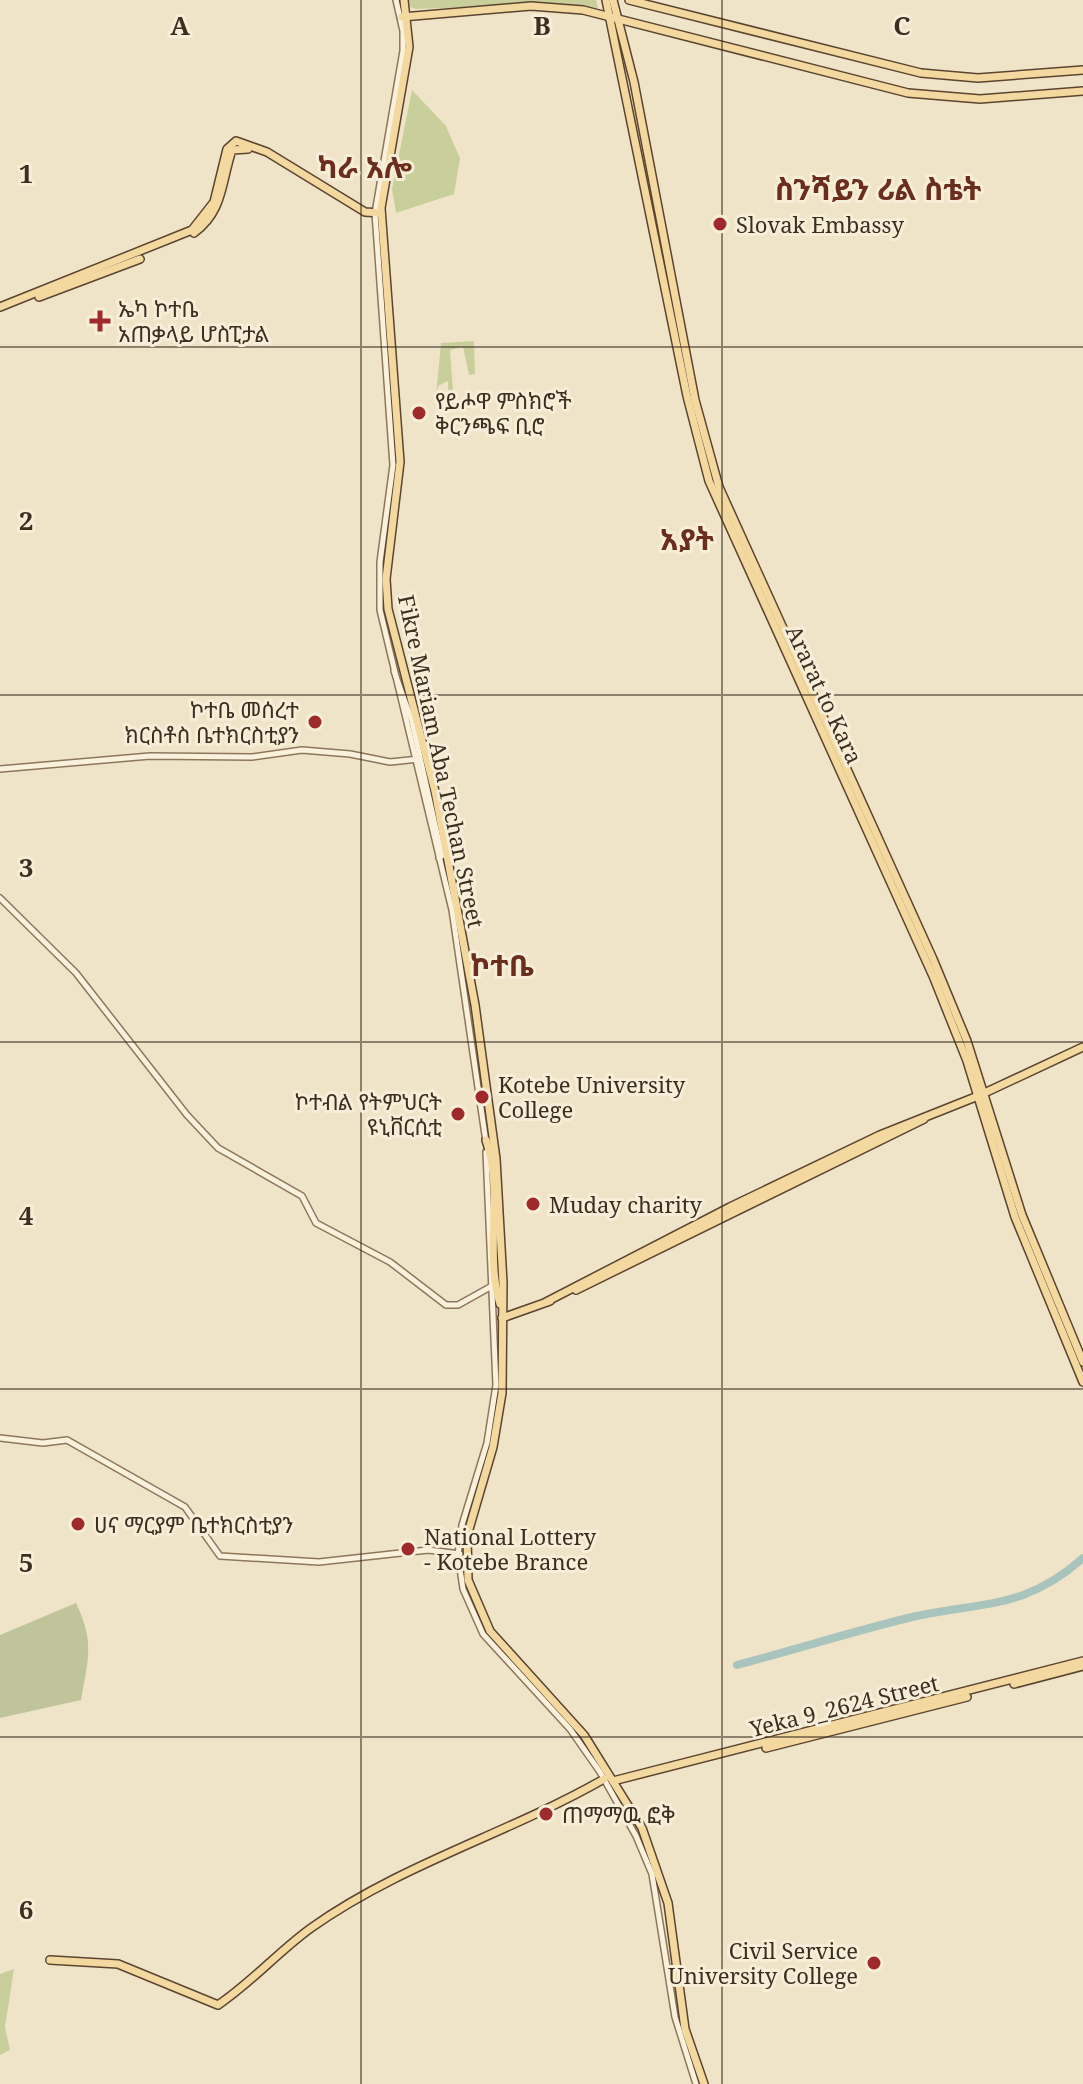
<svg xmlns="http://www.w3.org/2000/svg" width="1083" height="2084" font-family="'Noto Serif','Noto Sans Ethiopic',serif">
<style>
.green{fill:#c9cf9b}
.cemetery{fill:#bfc49a}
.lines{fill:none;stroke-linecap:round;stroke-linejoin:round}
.river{stroke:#a9c4bc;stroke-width:8}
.minor-casing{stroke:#8d765c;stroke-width:8}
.major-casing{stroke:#5b4430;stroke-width:10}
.minor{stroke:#faf1dc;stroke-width:5}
.major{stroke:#f3d9a0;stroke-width:7}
.grid{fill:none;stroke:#3d2e20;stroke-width:2;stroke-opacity:0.55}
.poi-dot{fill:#9e2a2b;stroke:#f7eed8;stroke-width:3}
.labels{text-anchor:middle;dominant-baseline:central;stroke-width:6;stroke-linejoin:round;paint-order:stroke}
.poi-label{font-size:22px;fill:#3d2e20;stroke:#f7eed8;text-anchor:start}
.street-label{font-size:22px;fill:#3d2e20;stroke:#f7eed8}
.district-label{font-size:30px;font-weight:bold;fill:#6b2e1e;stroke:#f7eed8}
.grid-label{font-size:26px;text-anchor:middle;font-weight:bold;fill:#3d2e20;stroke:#f7eed8;stroke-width:6;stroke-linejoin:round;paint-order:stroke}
</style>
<rect width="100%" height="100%" fill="#f0e4c8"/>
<g class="green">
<path d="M409,0H596L598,8L552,4L416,9L410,7Z"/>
<path d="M412,90L446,126L460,158L454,194L396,213L392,189Z"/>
<path d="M474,341L475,374L469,375L463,347L450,350L454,403L469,401V409L449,408L448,381L438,386L435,406L441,343Z"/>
<path d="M14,1969L5,2027L10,2050L0,2055V1974Z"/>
</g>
<path class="cemetery" d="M76,1603C95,1643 88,1659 81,1700L0,1718V1635Z"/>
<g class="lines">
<path class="river" d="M737,1665C794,1650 851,1632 908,1618C980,1601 1024,1611 1083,1558"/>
<g class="minor-casing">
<g id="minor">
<path d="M396,0L403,31V51L375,213L393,465L380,562V610L452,910L486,1142"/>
<path d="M394,671L412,721L442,856L439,858"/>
<path d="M0,769L150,756L252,757L302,750L350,754L390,762L419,759"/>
<path d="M0,898L76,973L187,1115L218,1148L302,1196L316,1223L390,1262L446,1305H458L492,1286"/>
<path d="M486,1152L496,1385L487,1443L462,1525L458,1554L463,1589L483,1634L570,1729L600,1772L636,1836L652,1874L675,2017L696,2084"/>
<path d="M0,1438L43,1443L67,1440L185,1507L220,1556L319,1562L428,1550L460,1554"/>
</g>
</g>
<g class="major-casing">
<g id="major">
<path d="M404,0L409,47L381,208L400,462L386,579L388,609L435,791L475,1005L496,1159L503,1283L502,1393L493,1447L467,1536L468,1580L490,1631L584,1735L642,1828L668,1903L685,2029L704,2084"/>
<path d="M606,0L687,396L709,481L933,976L967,1061L1015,1217L1083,1382"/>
<path d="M613,0L634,82L695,400L719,487L933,959L967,1041L1022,1215L1083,1362"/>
<path d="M629,0L921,73L978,78L1083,70"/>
<path d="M402,17L531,6L583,10L908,93L980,99L1083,91"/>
<path d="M194,233C224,211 221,182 232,150L248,149"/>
<path d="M39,297L140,259"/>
<path d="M0,307L192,230L214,202L227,149L236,141L267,152L365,212L381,213"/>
<path d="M486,1140C504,1192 484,1252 500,1304"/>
<path d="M576,1290L924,1119"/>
<path d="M546,1302L730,1207L880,1135L978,1096L1083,1047"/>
<path d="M502,1318L550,1301"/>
<path d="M1014,1684L1083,1666"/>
<path d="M766,1748L967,1697"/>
<path d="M613,1781L1083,1661"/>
<path d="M50,1960L118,1964L218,2005C251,1983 279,1951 311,1928C401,1864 510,1833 604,1779"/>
</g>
</g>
<use href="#minor" class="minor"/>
<use href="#major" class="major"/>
</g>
<path class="grid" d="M361,0V2084M722,0V2084M0,347H1083M0,695H1083M0,1042H1083M0,1389H1083M0,1737H1083"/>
<g class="poi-dot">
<circle cx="720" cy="224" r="8"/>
<path d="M96 309h8v8h8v8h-8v8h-8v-8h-8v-8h8z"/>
<circle cx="419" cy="413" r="8"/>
<circle cx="315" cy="722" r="8"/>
<circle cx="482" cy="1097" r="8"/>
<circle cx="458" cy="1114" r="8"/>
<circle cx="533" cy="1204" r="8"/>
<circle cx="78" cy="1524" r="8"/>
<circle cx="408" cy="1549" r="8"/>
<circle cx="546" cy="1814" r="8"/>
<circle cx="874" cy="1963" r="8"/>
</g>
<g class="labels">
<g class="poi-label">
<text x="736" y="224">Slovak Embassy</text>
<text x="118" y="308">ኤካ ኮተቤ<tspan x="118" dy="25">አጠቃላይ ሆስፒታል</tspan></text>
<text x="435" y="400">የይሖዋ ምስክሮች<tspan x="435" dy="25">ቅርንጫፍ ቢሮ</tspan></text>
<text x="299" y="709" text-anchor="end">ኮተቤ መሰረተ<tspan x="299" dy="25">ክርስቶስ ቤተክርስቲያን</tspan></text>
<text x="498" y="1084">Kotebe University<tspan x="498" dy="25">College</tspan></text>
<text x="442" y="1101" text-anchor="end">ኮተብል የትምህርት<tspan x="442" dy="25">ዩኒቨርሲቲ</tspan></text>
<text x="549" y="1204">Muday charity</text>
<text x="94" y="1524">ሀና ማርያም ቤተክርስቲያን</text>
<text x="424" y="1536">National Lottery<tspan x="424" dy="25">- Kotebe Brance</tspan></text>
<text x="562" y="1814">ጠማማዉ ፎቅ</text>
<text x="858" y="1950" text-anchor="end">Civil Service<tspan x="858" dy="25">University College</tspan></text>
</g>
<g class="street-label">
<text transform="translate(825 694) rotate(65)">Ararat to Kara</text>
<text transform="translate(442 761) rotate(78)">Fikre Mariam Aba Techan Street</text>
<text transform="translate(844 1705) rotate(-14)">Yeka 9_2624 Street</text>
</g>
<g class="district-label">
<text x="365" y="166">ካራ አሎ</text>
<text x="878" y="188">ስንሻይን ሪል ስቴት</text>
<text x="687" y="538">አያት</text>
<text x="502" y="964">ኮተቤ</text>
</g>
</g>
<g class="grid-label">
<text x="180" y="35">A</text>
<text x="542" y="35">B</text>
<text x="902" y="35">C</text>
<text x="26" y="183">1</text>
<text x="26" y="530">2</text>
<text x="26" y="877">3</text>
<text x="26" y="1225">4</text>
<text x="26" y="1572">5</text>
<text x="26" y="1919">6</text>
</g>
</svg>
